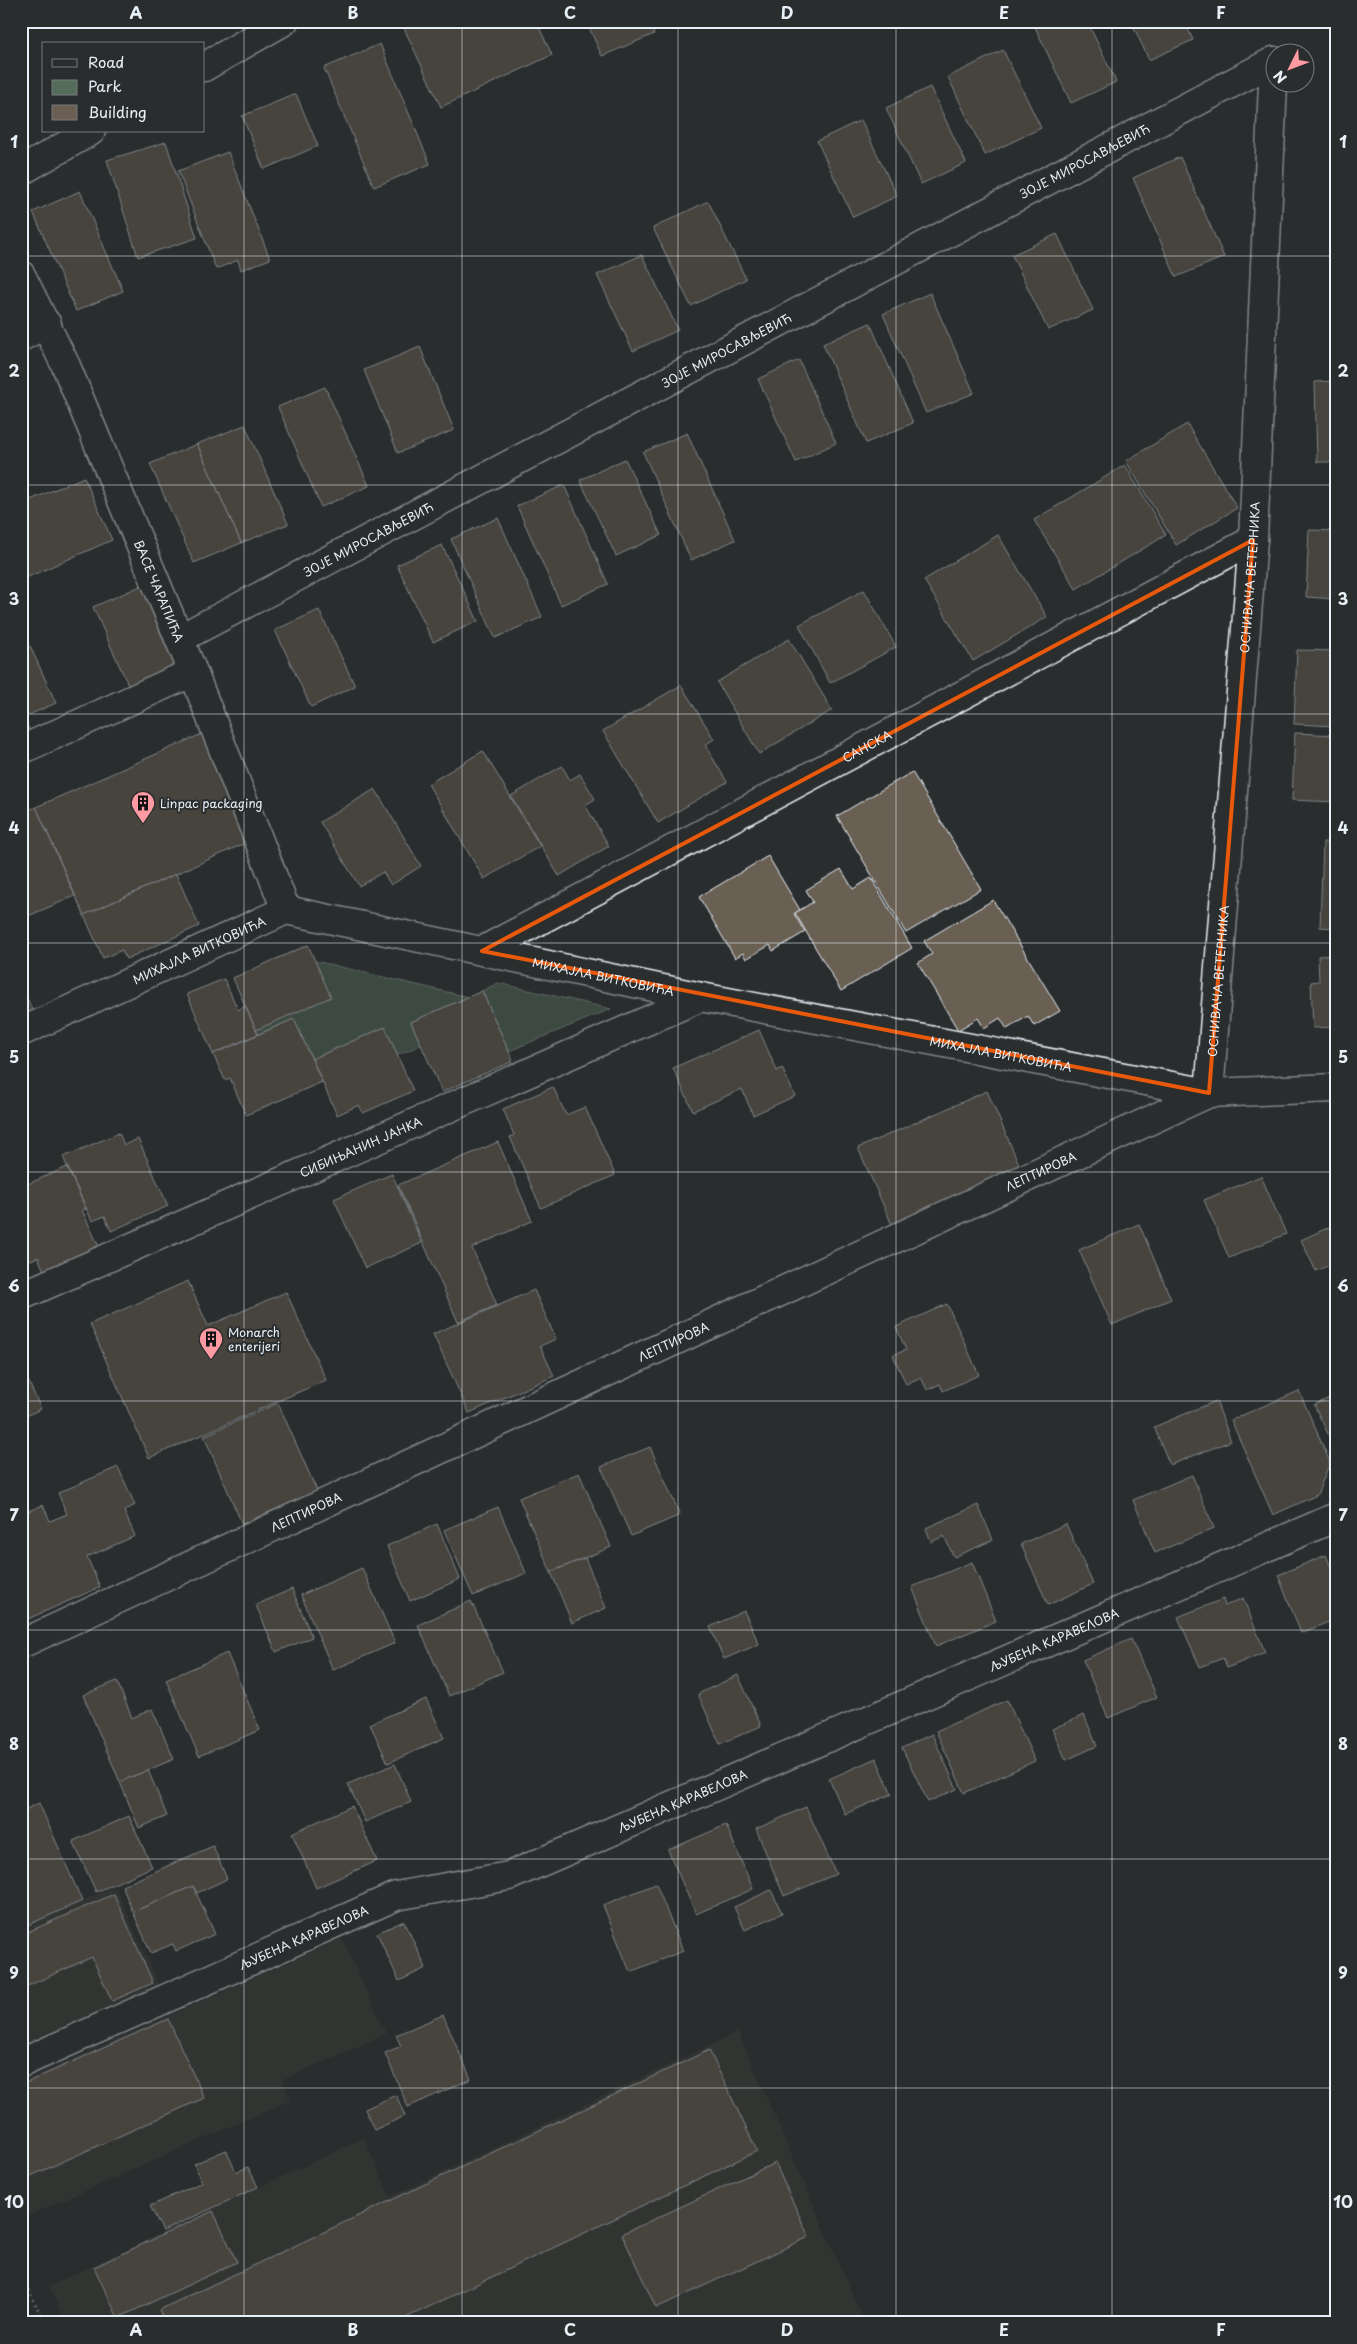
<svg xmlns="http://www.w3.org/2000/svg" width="1357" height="2344" font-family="'Playpen Sans',sans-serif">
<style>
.built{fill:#3e3c39}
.green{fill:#546d5b;stroke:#9eafaa}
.building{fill:#6b5e52;stroke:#e8f1f8}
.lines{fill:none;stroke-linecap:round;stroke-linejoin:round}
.minor-casing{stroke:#e8f1f8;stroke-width:31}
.path{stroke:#e8f1f8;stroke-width:3;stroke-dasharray:1 4;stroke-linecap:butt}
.minor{stroke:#2a2d2e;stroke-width:28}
.marked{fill:none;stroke:#e8590c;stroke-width:4;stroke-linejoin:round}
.grid{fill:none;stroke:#e8f1f8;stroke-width:1;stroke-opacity:0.55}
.labels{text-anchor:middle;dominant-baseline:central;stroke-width:4;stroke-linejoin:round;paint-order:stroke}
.street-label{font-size:12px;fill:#e8f1f8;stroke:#2a2d2e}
.poi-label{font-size:12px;fill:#e8f1f8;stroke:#2a2d2e;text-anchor:start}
.neatline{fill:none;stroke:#e8f1f8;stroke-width:2}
.grid-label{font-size:16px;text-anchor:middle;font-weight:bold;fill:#e8f1f8}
</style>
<rect width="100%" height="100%" fill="#2a2d2e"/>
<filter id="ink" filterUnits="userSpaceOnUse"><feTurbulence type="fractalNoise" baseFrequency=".02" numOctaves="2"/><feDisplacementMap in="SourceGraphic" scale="10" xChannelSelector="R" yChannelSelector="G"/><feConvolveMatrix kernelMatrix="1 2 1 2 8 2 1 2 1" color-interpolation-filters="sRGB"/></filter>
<g filter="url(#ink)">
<g class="built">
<path d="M115,1886L160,1987L21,2048V1928Z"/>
<path d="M342,1938L386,2034L282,2080L291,2100L21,2219V2082Z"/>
<path d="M738,2032L865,2323H65L49,2286L364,2138L390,2197Z"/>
</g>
<g class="green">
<path d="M315,961L468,997L411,1022L421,1045L397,1055L385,1027L312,1059L294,1019L258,1034L256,1030Z"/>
<path d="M498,983L611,1009L509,1051L482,991Z"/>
</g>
<g class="building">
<path d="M414,21H536L552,55L441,107L403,26Z"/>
<path d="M586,21H648L654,34L602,56Z"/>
<path d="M1047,21H1087L1116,82L1071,103L1035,27Z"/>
<path d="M1131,21H1184L1193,40L1149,60Z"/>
<path d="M380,44L430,164L374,187L324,68Z"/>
<path d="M1003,50L1041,128L985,155L948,77Z"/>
<path d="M930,87L966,163L921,184L886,108Z"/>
<path d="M296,94L318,146L264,169L242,116Z"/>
<path d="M861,120L897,196L853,217L817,141Z"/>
<path d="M166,142L197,238L138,257L107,160Z"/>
<path d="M228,152L270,259L241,270L238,260L216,269L178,171Z"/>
<path d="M1180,157L1224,257L1176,277L1133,178Z"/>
<path d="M80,191L123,291L76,311L33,212Z"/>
<path d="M708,201L746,279L691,306L653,228Z"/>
<path d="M1057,234L1093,310L1048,330L1012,255Z"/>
<path d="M642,255L678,330L633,351L597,275Z"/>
<path d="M930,293L974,393L926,413L883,314Z"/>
<path d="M870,323L913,423L866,443L823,344Z"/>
<path d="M420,347L454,430L398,453L364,370Z"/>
<path d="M799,360L836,443L796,462L758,379Z"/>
<path d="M1336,381V462H1317L1315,382Z"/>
<path d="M325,387L369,486L321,507L278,407Z"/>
<path d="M1187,424L1237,508L1176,545L1126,461Z"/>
<path d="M245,425L288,524L241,543L197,444Z"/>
<path d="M687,433L735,540L691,560L643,452Z"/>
<path d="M197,444L241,543L194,563L150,464Z"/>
<path d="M625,459L661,535L616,556L580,480Z"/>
<path d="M1125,465L1166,535L1076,589L1034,520Z"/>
<path d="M84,477L112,540L21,580V504Z"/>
<path d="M564,485L608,584L561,605L517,506Z"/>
<path d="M498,518L542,617L495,638L451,539Z"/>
<path d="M1309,530L1336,531V599L1306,597Z"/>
<path d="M998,535L1047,617L973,661L924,580Z"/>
<path d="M442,545L478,621L433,642L397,565Z"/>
<path d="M145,584L181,667L130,689L93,607Z"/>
<path d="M864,590L896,647L830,683L799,625Z"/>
<path d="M319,610L355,686L311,707L275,630Z"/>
<path d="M789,639L832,710L759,754L717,682Z"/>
<path d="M30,646L56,703L24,717L32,737L21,741V650Z"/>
<path d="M1297,650L1336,651V726L1294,724Z"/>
<path d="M681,685L714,739L705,745L727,782L658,823L603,731Z"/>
<path d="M1295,733L1336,735V802L1292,800Z"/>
<path d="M202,734L250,841L84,915L36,807Z"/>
<path d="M483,751L540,846L484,879L428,784Z"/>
<path d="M562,766L570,780L580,774L595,799L585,805L609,846L559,876L511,796Z"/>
<path d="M912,772L981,889L906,933L837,816Z"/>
<path d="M375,789L421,866L391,885L383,872L359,886L320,822Z"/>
<path d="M36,807L75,896L21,919V814Z"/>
<path d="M1323,842L1336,843V928L1320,927Z"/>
<path d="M768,856L800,910L794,914L805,932L773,951L770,945L746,959L743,953L735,958L699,897Z"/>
<path d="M841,869L853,889L871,878L912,948L841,991L795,913L813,902L806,890Z"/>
<path d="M176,874L199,926L126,959L122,950L103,958L84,915Z"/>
<path d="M993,900L1060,1011L1034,1026L1028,1016L1007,1029L1000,1018L984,1028L978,1018L958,1030L918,963L932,954L924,941Z"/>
<path d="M308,945L331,997L256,1030L233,978Z"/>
<path d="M1336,955V1027L1313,1028L1311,982L1319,981L1318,956Z"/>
<path d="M224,979L238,1010L245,1006L258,1034L213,1054L187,994Z"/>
<path d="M21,986L33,1011L21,1016Z"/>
<path d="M482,991L513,1061L442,1092L411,1022Z"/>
<path d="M294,1019L322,1082L246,1115L230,1078L225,1080L213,1054Z"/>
<path d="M385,1027L413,1091L363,1113L359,1105L337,1115L312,1059Z"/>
<path d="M759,1030L777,1071L782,1068L795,1096L753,1115L742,1089L693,1111L673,1068Z"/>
<path d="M553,1087L566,1115L585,1107L615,1175L541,1208L510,1137L514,1135L503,1109Z"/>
<path d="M987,1091L1022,1171L893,1227L858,1148Z"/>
<path d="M119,1133L124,1145L138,1139L168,1206L111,1231L105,1216L92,1221L63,1157Z"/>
<path d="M498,1142L532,1221L472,1248L497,1305L458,1322L398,1185Z"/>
<path d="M67,1167L86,1209L82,1210L99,1247L44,1271L38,1257L26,1262L21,1251V1187Z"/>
<path d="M392,1174L422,1243L365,1268L334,1199Z"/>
<path d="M1261,1176L1286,1234L1229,1258L1204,1200Z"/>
<path d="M1139,1224L1171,1299L1112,1325L1079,1250Z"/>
<path d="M1336,1224V1262L1316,1271L1301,1240Z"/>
<path d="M188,1281L208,1326L286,1292L326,1380L149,1458L90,1324Z"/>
<path d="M534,1290L556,1339L540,1346L554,1376L469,1413L433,1334Z"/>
<path d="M947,1304L979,1375L943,1391L940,1384L927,1390L921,1377L906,1384L893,1355L906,1350L896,1327Z"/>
<path d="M21,1365L41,1409L21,1418Z"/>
<path d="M1299,1391L1330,1462L1317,1495L1273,1515L1231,1420Z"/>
<path d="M1336,1395V1450L1314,1405Z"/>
<path d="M1216,1401L1231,1441L1170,1465L1154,1427Z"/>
<path d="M278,1403L317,1491L242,1524L204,1436Z"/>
<path d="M650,1447L680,1515L631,1536L601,1467Z"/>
<path d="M118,1467L135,1505L124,1511L135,1536L87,1557L100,1587L21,1622V1514L43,1505L50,1521L67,1514L58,1493Z"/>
<path d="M579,1473L611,1547L551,1572L519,1498Z"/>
<path d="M1192,1475L1214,1528L1155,1553L1133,1500Z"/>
<path d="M978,1505L993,1540L954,1557L944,1536L931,1542L926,1528Z"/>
<path d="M498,1507L526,1573L473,1596L444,1530Z"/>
<path d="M437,1524L460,1579L410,1601L387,1546Z"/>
<path d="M1066,1524L1093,1584L1048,1605L1021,1544Z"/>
<path d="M1326,1555L1336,1580V1619L1301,1633L1278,1575Z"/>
<path d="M585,1558L606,1608L572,1623L551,1572Z"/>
<path d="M972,1562L996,1621L936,1646L912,1587Z"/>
<path d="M362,1568L395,1643L333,1670L301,1595Z"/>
<path d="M292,1589L312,1637L276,1652L256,1605Z"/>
<path d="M1243,1598L1265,1652L1227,1668L1223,1658L1200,1667L1178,1617L1223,1599L1225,1606Z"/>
<path d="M471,1601L503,1672L449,1696L418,1625Z"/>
<path d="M744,1611L759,1644L724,1659L710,1627Z"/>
<path d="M1131,1639L1157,1697L1108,1718L1083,1660Z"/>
<path d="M227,1653L260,1730L199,1756L166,1680Z"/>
<path d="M738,1675L761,1726L720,1744L698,1694Z"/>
<path d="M117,1681L132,1718L152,1709L174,1759L120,1782L83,1695Z"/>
<path d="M426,1699L444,1738L388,1763L370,1724Z"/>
<path d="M1007,1700L1035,1761L964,1793L936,1731Z"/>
<path d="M1084,1715L1097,1746L1066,1760L1052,1729Z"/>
<path d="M932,1734L957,1789L928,1802L902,1748Z"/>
<path d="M876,1758L892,1794L845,1814L829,1779Z"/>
<path d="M395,1764L411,1802L365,1822L348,1784Z"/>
<path d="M148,1770L167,1816L139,1828L120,1782Z"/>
<path d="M39,1803L82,1901L21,1928V1812Z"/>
<path d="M352,1806L377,1861L316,1888L292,1833Z"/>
<path d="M806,1807L836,1874L784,1896L756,1829Z"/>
<path d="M129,1816L152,1867L96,1892L73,1841Z"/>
<path d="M726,1825L753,1889L696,1914L668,1850Z"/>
<path d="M213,1846L227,1879L197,1893L193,1886L133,1912L122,1886Z"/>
<path d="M656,1884L683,1951L630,1972L603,1905Z"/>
<path d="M193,1886L215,1934L176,1951L173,1944L151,1953L133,1912Z"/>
<path d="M771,1890L782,1913L745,1930L734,1907Z"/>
<path d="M114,1894L153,1983L112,2001L92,1957L21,1989V1935Z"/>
<path d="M404,1921L426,1968L399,1981L377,1933Z"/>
<path d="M443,2015L471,2079L408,2107L385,2053L401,2046L396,2035Z"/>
<path d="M168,2019L204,2098L24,2179L21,2174V2085Z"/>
<path d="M709,2050L757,2151L395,2323H165L159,2310Z"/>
<path d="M396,2095L405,2116L374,2130L365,2109Z"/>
<path d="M226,2150L236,2172L248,2167L258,2187L163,2231L150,2206L202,2182L194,2164Z"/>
<path d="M775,2163L809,2237L656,2308L622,2234Z"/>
<path d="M213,2211L237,2262L118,2318L94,2267Z"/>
</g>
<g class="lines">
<g class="minor-casing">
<g id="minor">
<path d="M204,67L284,21"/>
<path d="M21,171L91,131"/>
<path id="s1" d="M21,275L66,366L193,672L286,910"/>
<path d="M21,337L47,324"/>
<path id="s2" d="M179,639L1274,61"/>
<path d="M21,750L193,672"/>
<path id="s3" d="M482,951L1253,540"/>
<path id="s4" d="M21,1032L286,910L701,997L1209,1093L1253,540L1274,61"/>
<path id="s5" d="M21,1296L701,997"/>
<path id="s6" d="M21,1644L1209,1093L1336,1088"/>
<path id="s7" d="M21,2063L396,1896L509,1876L1336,1517"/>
</g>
</g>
<g class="path">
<path d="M21,2272L44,2323"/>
<path d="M21,2313L25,2323"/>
</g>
<use href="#minor" class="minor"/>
</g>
</g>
<path d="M0 0H1357V2344H0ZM1253,540L1209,1093L482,951Z" fill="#2a2d2e" fill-opacity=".55" fill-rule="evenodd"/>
<path class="marked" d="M1253,540L1209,1093L482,951Z"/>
<path class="grid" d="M244,21V2323M462,21V2323M678,21V2323M896,21V2323M1112,21V2323M21,256H1336M21,485H1336M21,714H1336M21,943H1336M21,1172H1336M21,1401H1336M21,1630H1336M21,1859H1336M21,2088H1336"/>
<defs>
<g id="building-pin" transform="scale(1.25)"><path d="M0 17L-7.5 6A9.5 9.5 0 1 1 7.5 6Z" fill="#ff9aa2" stroke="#2a2d2e"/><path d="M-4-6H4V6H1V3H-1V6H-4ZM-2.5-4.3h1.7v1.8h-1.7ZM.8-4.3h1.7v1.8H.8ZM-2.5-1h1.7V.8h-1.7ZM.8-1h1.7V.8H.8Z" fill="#111"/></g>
</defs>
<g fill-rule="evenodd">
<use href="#building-pin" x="143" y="803"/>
<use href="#building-pin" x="211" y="1339"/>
</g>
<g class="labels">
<g class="street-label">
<text stroke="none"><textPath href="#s2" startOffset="1024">ЗОЈЕ МИРОСАВЉЕВИЋ</textPath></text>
<text stroke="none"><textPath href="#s2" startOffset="619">ЗОЈЕ МИРОСАВЉЕВИЋ</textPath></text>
<text stroke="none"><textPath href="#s2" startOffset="214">ЗОЈЕ МИРОСАВЉЕВИЋ</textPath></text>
<text stroke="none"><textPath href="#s4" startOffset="1750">ОСНИВАЧА ВЕТЕРНИКА</textPath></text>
<text stroke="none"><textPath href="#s1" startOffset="345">ВАСЕ ЧАРАПИЋА</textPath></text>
<text stroke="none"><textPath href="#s3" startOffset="436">САНСКА</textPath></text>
<text stroke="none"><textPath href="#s4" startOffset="196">МИХАЈЛА ВИТКОВИЋА</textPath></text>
<text stroke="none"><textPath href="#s4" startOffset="616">МИХАЈЛА ВИТКОВИЋА</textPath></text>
<text stroke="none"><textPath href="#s4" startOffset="1345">ОСНИВАЧА ВЕТЕРНИКА</textPath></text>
<text stroke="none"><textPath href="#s4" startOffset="1021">МИХАЈЛА ВИТКОВИЋА</textPath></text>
<text stroke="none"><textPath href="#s5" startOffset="371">СИБИЊАНИН ЈАНКА</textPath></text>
<text stroke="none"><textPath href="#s6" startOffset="1124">ЛЕПТИРОВА</textPath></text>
<text stroke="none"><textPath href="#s6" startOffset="719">ЛЕПТИРОВА</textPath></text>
<text stroke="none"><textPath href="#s6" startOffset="314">ЛЕПТИРОВА</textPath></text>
<text stroke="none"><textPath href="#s7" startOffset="1119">ЉУБЕНА КАРАВЕЛОВА</textPath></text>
<text stroke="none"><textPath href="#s7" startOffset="714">ЉУБЕНА КАРАВЕЛОВА</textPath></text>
<text stroke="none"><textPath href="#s7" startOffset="309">ЉУБЕНА КАРАВЕЛОВА</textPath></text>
</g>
<g class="poi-label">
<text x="160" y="803">Linpac packaging</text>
<text x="228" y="1332">Monarch<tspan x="228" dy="14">enterijeri</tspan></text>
</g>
</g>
<rect width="1357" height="2344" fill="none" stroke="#2a2d2e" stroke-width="55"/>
<rect x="42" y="42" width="162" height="90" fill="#2a2d2e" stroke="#767b7f"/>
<rect x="52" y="59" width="25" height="8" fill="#2a2d2e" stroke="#767b7f"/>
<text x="88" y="68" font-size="15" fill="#e8f1f8">Road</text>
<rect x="52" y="80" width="25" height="15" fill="#546d5b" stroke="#767b7f"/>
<text x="88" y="92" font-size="15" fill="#e8f1f8">Park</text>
<rect x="52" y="105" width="25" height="15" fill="#6b5e52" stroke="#767b7f"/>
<text x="88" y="118" font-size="15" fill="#e8f1f8">Building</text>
<g transform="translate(1290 68) rotate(228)"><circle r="24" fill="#2a2d2e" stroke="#767b7f"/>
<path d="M0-4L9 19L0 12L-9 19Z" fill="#ff9aa2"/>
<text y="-8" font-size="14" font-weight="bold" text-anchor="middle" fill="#e8f1f8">N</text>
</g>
<rect x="28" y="28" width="1302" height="2288" class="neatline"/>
<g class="grid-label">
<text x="136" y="19">A</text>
<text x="353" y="19">B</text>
<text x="570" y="19">C</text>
<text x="787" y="19">D</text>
<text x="1004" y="19">E</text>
<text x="1221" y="19">F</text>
<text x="14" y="148">1</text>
<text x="1343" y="148">1</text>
<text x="14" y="377">2</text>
<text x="1343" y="377">2</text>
<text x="14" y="605">3</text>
<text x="1343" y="605">3</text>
<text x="14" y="834">4</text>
<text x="1343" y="834">4</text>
<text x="14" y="1063">5</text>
<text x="1343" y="1063">5</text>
<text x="14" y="1292">6</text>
<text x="1343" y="1292">6</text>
<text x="14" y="1521">7</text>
<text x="1343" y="1521">7</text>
<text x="14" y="1750">8</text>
<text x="1343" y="1750">8</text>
<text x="14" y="1979">9</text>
<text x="1343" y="1979">9</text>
<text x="14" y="2208">10</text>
<text x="1343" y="2208">10</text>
<text x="136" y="2336">A</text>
<text x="353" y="2336">B</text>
<text x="570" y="2336">C</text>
<text x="787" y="2336">D</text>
<text x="1004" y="2336">E</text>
<text x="1221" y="2336">F</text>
</g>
</svg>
